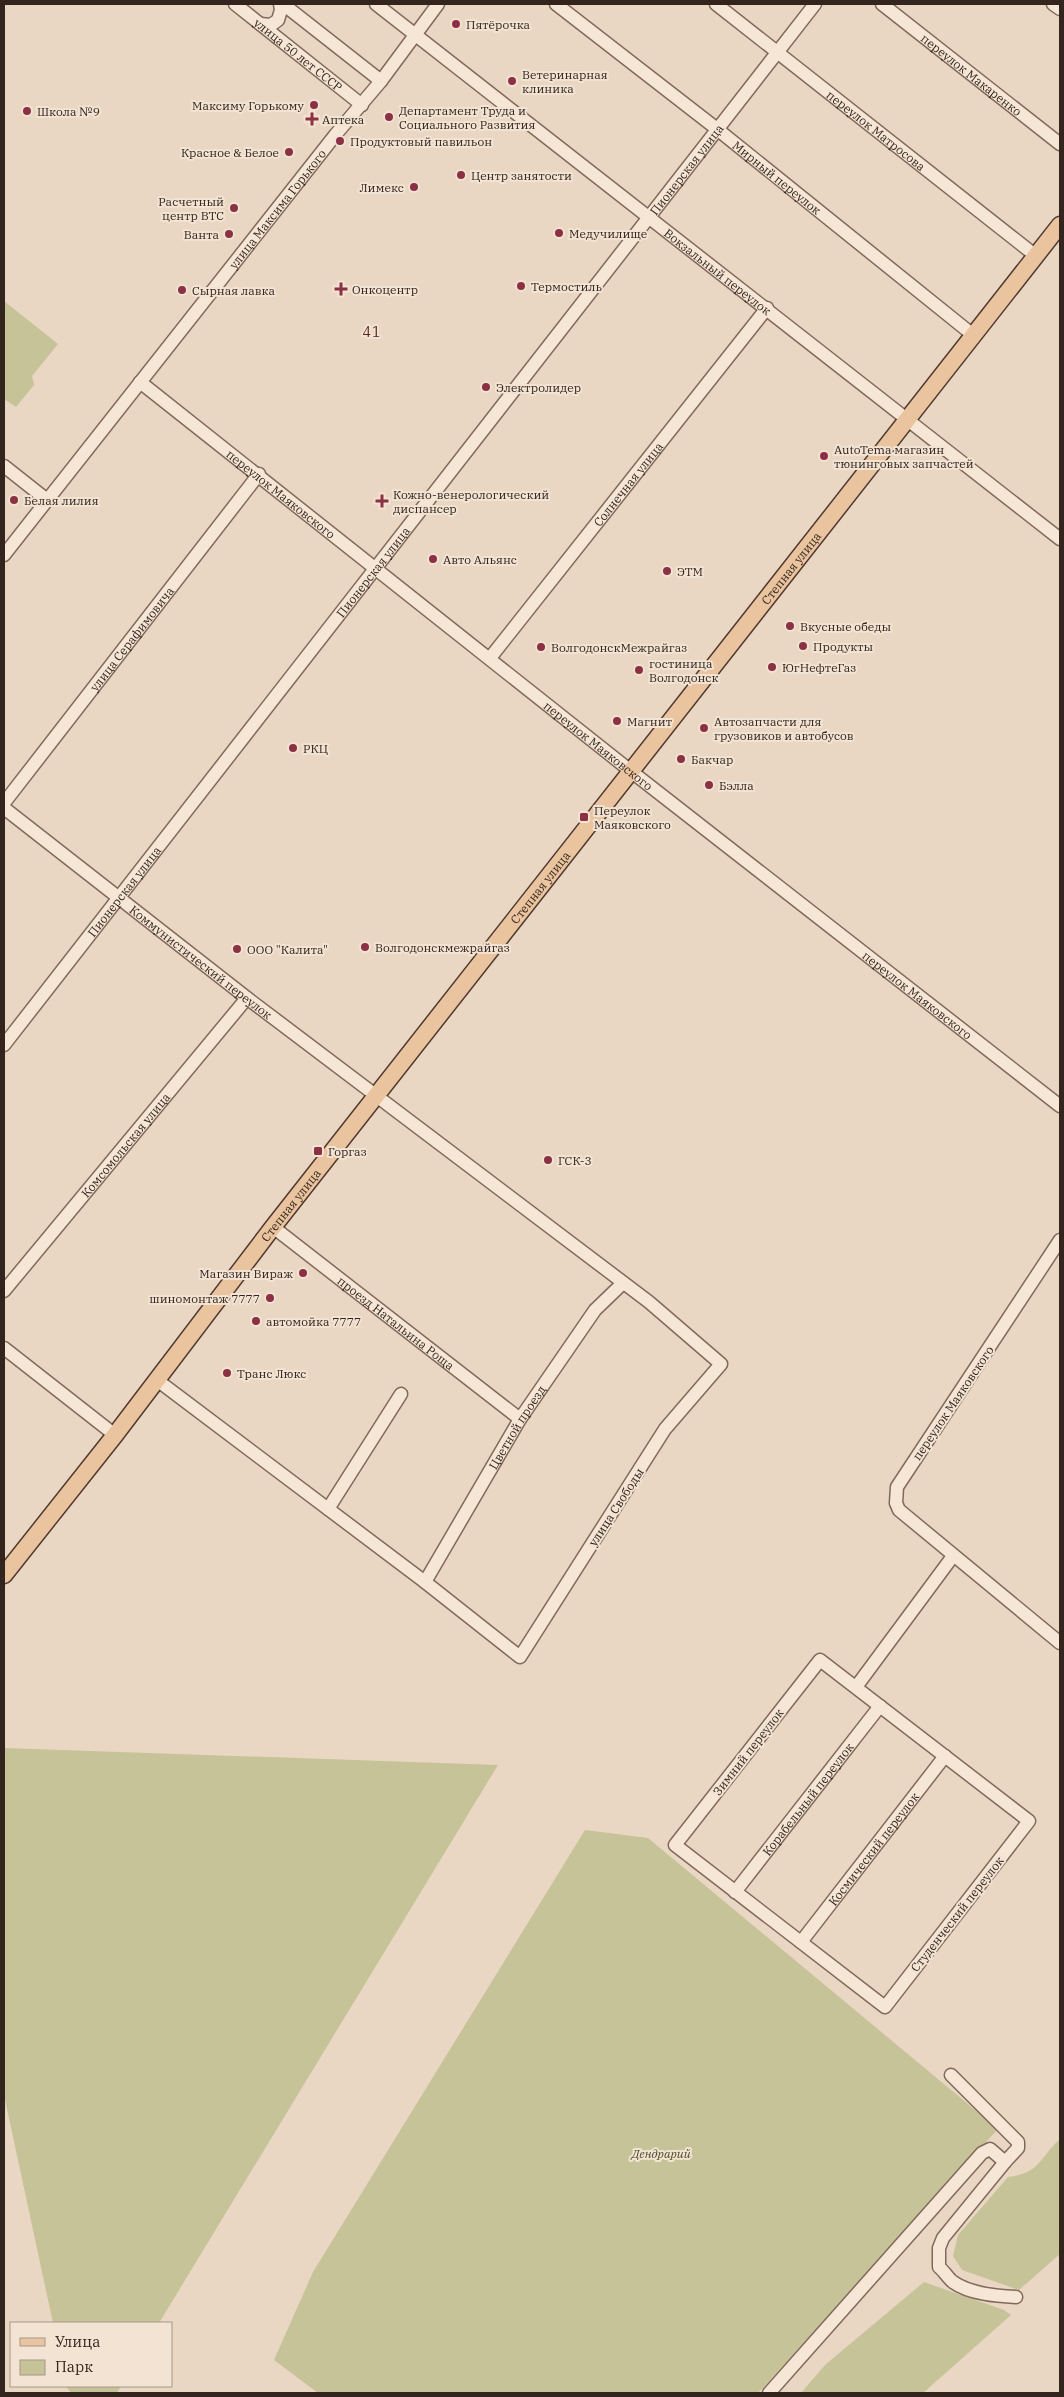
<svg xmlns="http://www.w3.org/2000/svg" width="1064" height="2397" font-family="'IBM Plex Serif',serif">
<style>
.green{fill:#c6c398}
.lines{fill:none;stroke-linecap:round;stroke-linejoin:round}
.minor-casing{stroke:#82695c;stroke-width:15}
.major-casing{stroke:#503930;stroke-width:19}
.minor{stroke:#f5e6d5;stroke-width:12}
.major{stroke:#eac49e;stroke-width:16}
.poi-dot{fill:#8b3143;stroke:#f2e3d2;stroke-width:2}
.labels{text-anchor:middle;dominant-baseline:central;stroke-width:4;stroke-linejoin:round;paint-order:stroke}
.poi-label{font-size:12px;fill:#33251e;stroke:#f2e3d2;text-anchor:start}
.street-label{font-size:12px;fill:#33251e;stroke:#f2e3d2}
.park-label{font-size:12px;font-style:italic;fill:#4b4e27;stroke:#f2e3d2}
.neighbourhood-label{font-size:14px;letter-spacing:1px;fill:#5c2322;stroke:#f2e3d2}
</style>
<rect width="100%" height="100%" fill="#e9d7c3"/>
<g class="green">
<path d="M4,301L58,344L32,376L34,385L16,407L4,399Z"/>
<path d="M4,1748L498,1765L159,2323H53L4,2095Z"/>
<path d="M585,1830L648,1838L998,2129L758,2393H318L274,2360L313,2272Z"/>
<path d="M1060,2139V2254L1019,2290L962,2270L953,2256L958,2235L1008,2177C1041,2173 1039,2158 1060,2139Z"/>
<path d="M924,2282L1004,2310L1011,2315L923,2393H801L825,2365Z"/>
<path d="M66,2386H121L117,2393H71Z"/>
</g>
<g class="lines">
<g class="minor-casing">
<g id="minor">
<path id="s1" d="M235,4L362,105"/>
<path d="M283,4L381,81"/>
<path id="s2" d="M376,4L1060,539"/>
<path id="s3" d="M556,4L717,129L973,335"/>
<path id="s4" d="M716,4L1036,256"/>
<path id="s5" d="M882,4L1060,144"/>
<path d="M1053,4L1060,9"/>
<path d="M260,24L271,25L278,20L281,10L280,4"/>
<path id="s6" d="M140,382L632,772L1060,1106"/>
<path d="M4,466L47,500"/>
<path id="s7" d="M4,555L336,134L381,81L438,4"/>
<path id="s8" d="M490,658L767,308"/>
<path id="s9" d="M4,803L259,474"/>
<path id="s10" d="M4,808L247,998L649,1302L721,1364L665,1429L520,1657L425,1582L157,1380"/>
<path id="s11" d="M4,1045L815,4"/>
<path id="s12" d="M273,1227L520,1419"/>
<path d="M1060,1240L897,1487L896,1503L899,1510L1060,1643"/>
<path id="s13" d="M4,1291L247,998"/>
<path d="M4,1348L115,1435"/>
<path d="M328,1509L401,1394"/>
<path id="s14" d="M425,1582L520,1419L595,1310L623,1283"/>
<path d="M820,1660L1029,1821L885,2007L675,1845Z"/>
<path d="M856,1687L953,1556"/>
<path id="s15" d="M735,1892L880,1706"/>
<path id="s16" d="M801,1942L945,1756"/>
<path d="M951,2075L1018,2142V2148L1005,2162"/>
<path d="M769,2393L982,2153L990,2149L1005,2162L943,2238L939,2248V2267C944,2271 948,2278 953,2282C970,2294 997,2296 1016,2297"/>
</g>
</g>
<g class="major-casing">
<g id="major">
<path id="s17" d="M4,1575L115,1435L273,1227L1060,225"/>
</g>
</g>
<use href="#minor" class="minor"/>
<use href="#major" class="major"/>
</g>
<g class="poi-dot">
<circle cx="456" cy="24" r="5"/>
<circle cx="512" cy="81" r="5"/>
<circle cx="314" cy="105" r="5"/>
<circle cx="27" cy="111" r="5"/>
<circle cx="389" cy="117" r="5"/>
<path d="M309.5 111.5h5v5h5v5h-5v5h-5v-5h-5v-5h5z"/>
<circle cx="340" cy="141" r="5"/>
<circle cx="289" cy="152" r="5"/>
<circle cx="461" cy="175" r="5"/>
<circle cx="414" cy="187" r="5"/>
<circle cx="234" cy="208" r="5"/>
<circle cx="559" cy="233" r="5"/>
<circle cx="229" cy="234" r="5"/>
<circle cx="521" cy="286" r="5"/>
<path d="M338.5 281.5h5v5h5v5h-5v5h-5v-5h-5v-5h5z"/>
<circle cx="182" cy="290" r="5"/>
<circle cx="486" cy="387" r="5"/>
<circle cx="824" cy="456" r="5"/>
<circle cx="14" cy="500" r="5"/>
<path d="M379.5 493.5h5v5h5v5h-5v5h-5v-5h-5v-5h5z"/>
<circle cx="433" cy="559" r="5"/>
<circle cx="667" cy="571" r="5"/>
<circle cx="790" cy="626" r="5"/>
<circle cx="803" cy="646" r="5"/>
<circle cx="541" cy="647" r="5"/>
<circle cx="772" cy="667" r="5"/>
<circle cx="639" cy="670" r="5"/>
<circle cx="617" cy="721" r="5"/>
<circle cx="704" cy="728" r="5"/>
<circle cx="293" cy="748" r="5"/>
<circle cx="681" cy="759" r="5"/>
<circle cx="709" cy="785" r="5"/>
<rect x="579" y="812" width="10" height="10" rx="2.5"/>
<circle cx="365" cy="947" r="5"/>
<circle cx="237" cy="949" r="5"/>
<rect x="313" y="1146" width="10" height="10" rx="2.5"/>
<circle cx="548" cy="1160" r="5"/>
<circle cx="303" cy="1273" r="5"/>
<circle cx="270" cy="1298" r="5"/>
<circle cx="256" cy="1321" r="5"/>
<circle cx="227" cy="1373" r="5"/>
</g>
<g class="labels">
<g class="poi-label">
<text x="466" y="24">Пятёрочка</text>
<text x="522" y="74">Ветеринарная<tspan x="522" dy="14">клиника</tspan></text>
<text x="304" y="105" text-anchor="end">Максиму Горькому</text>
<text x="399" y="110">Департамент Труда и<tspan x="399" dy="14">Социального Развития</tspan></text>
<text x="37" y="111">Школа №9</text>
<text x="322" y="119">Аптека</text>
<text x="350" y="141">Продуктовый павильон</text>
<text x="279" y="152" text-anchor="end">Красное &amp; Белое</text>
<text x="471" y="175">Центр занятости</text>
<text x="404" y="187" text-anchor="end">Лимекс</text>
<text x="224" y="201" text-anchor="end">Расчетный<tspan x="224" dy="14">центр ВТС</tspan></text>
<text x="569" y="233">Медучилище</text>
<text x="219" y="234" text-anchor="end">Ванта</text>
<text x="531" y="286">Термостиль</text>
<text x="352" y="289">Онкоцентр</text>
<text x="192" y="290">Сырная лавка</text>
<text x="496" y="387">Электролидер</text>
<text x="834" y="449">AutoTema магазин<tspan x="834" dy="14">тюнинговых запчастей</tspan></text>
<text x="393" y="494">Кожно-венерологический<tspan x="393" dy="14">диспансер</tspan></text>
<text x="24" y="500">Белая лилия</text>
<text x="443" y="559">Авто Альянс</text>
<text x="677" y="571">ЭТМ</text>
<text x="800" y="626">Вкусные обеды</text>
<text x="813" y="646">Продукты</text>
<text x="551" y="647">ВолгодонскМежрайгаз</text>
<text x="649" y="663">гостиница<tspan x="649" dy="14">Волгодонск</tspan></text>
<text x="782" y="667">ЮгНефтеГаз</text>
<text x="627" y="721">Магнит</text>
<text x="714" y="721">Автозапчасти для<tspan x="714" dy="14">грузовиков и автобусов</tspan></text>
<text x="303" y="748">РКЦ</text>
<text x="691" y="759">Бакчар</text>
<text x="719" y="785">Бэлла</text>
<text x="594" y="810">Переулок<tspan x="594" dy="14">Маяковского</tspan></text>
<text x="375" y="947">Волгодонскмежрайгаз</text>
<text x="247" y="949">ООО "Калита"</text>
<text x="328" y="1151">Горгаз</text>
<text x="558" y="1160">ГСК-3</text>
<text x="293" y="1273" text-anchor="end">Магазин Вираж</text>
<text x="260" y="1298" text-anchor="end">шиномонтаж 7777</text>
<text x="266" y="1321">автомойка 7777</text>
<text x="237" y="1373">Транс Люкс</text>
</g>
<g class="street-label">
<text stroke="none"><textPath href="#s1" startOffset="81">улица 50 лет СССР</textPath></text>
<text stroke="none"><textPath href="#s5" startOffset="114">переулок Макаренко</textPath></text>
<text stroke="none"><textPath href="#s4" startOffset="204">переулок Матросова</textPath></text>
<text stroke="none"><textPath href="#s11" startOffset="1110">Пионерская улица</textPath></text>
<text stroke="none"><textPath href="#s3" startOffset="281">Мирный переулок</textPath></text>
<text stroke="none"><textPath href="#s7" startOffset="441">улица Максима Горького</textPath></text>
<text stroke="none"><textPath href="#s2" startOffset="434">Вокзальный переулок</textPath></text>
<text stroke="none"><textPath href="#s8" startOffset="222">Солнечная улица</textPath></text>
<text stroke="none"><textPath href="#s6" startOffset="180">переулок Маяковского</textPath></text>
<text stroke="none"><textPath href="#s17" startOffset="1278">Степная улица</textPath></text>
<text stroke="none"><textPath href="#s11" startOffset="600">Пионерская улица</textPath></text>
<text stroke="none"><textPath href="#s9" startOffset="208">улица Серафимовича</textPath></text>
<text stroke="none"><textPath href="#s6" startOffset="585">переулок Маяковского</textPath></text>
<text stroke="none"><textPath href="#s17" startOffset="872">Степная улица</textPath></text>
<text stroke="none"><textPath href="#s11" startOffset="195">Пионерская улица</textPath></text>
<text stroke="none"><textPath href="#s10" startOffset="250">Коммунистический переулок</textPath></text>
<text stroke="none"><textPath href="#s6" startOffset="990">переулок Маяковского</textPath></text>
<text stroke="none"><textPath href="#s13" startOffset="190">Комсомольская улица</textPath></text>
<text stroke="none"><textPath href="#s17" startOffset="468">Степная улица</textPath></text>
<text stroke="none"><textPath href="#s12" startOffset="156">проезд Натальина Роща</textPath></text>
<text transform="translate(953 1403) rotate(-56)">переулок Маяковского</text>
<text stroke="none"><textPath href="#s14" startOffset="180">Цветной проезд</textPath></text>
<text transform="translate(616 1507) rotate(-57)">улица Свободы</text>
<text transform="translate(748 1752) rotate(-52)">Зимний переулок</text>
<text stroke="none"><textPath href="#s15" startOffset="118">Корабельный переулок</textPath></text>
<text stroke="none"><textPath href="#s16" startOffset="118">Космический переулок</textPath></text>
<text transform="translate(957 1914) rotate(-52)">Студенческий переулок</text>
</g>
<g class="park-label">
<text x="661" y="2153">Дендрарий</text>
</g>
<g class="neighbourhood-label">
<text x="372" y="332">41</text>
</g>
</g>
<rect width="1064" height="2397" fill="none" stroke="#33251e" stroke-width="10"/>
<rect x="10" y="2322" width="162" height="65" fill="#f2e3d2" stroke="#a6978a"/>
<rect x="20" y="2338" width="25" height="8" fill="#eac49e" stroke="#a6978a"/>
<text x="55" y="2347" font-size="15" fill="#33251e">Улица</text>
<rect x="20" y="2360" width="25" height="15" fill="#c6c398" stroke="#a6978a"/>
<text x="55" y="2372" font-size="15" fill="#33251e">Парк</text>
</svg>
